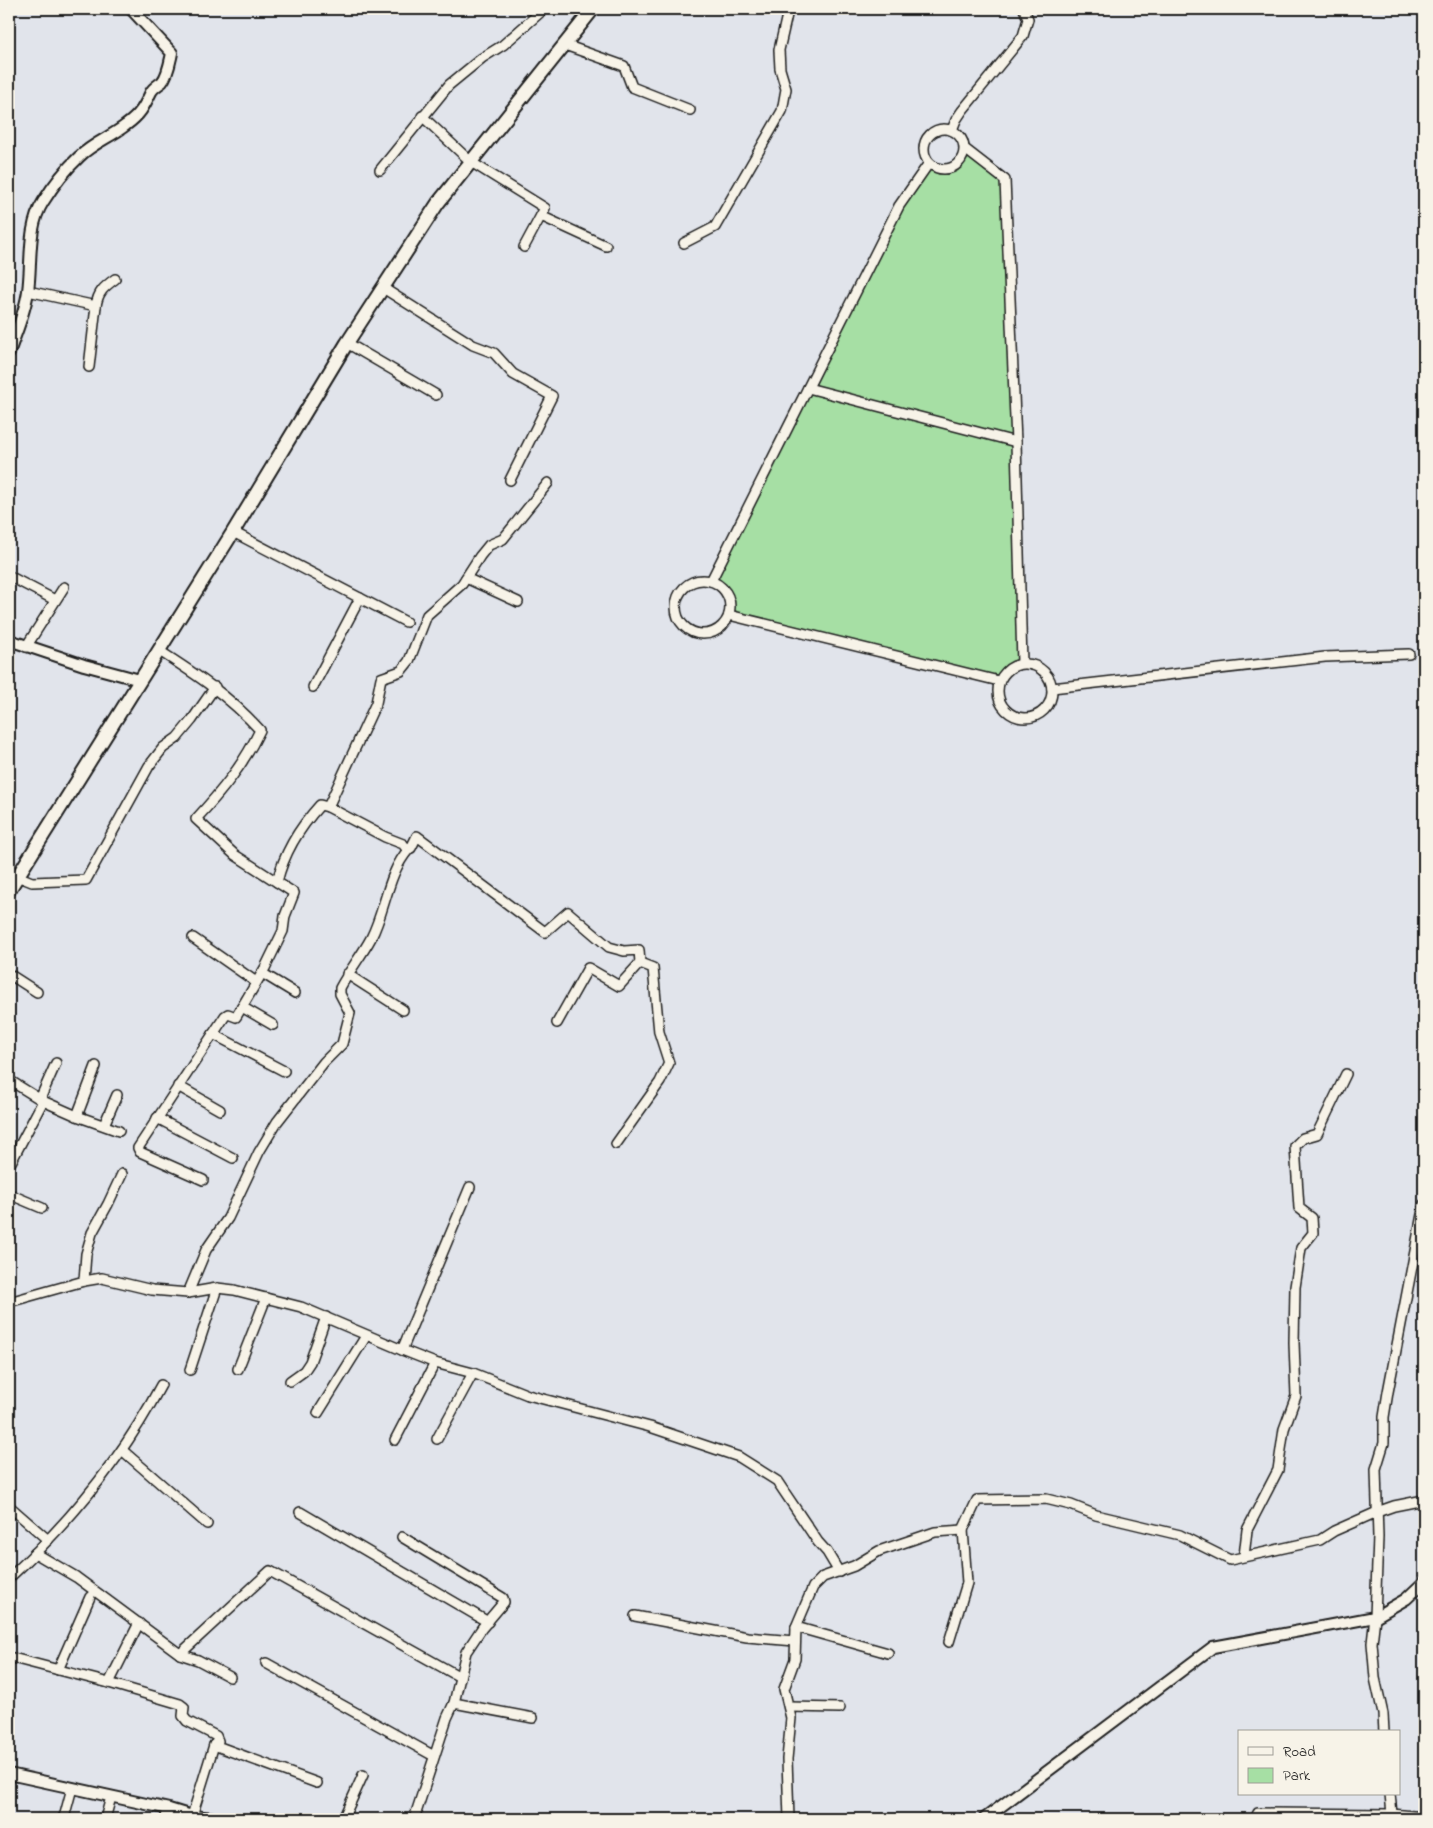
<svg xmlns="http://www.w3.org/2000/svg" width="1433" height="1828" font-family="'Indie Flower',sans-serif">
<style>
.park{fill:#a6dfa4;stroke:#617e60}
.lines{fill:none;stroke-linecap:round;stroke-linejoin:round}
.minor-casing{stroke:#1c1c1c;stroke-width:12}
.tertiary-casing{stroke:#1c1c1c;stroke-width:14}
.secondary-casing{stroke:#1c1c1c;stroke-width:16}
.minor{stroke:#f7f3e8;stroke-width:9}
.tertiary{stroke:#f7f3e8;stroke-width:10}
.secondary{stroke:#f7f3e8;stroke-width:12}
</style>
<rect width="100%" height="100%" fill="#e1e4eb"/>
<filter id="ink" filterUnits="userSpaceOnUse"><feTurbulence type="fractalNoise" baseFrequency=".02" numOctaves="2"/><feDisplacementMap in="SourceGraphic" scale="10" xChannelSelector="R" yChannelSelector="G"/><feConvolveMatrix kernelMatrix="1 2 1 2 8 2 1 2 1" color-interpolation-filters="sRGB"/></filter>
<g filter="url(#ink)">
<path class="park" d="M965,149L1005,180L1022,663C1011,666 1005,671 999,681L729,615C731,598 726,589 711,581L899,206L929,163C946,176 962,169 965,149Z"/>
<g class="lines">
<g class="minor-casing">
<g id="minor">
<path d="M565,45L624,66L632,87L690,110"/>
<path d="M422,116L471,162L545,208L524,247"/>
<circle cx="944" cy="149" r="20"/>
<path d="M952,130L956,120L962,111L1023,36L1028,19L1024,9"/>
<path d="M965,149L1005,180L1016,442L1022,663"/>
<path d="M380,170L449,85L482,58L503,45L544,9"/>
<path d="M541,216L606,246"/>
<path d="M684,243L715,227L782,111L786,89L780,69L779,50L787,15L785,9"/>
<path d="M383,288L473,345L494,353L513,374L552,396L510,480"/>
<path d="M28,291L96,306L89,367"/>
<path d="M96,306C98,292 104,287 115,279"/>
<path d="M347,343L436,395"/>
<path d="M808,388L1016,442"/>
<path d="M233,532L406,622"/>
<path d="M9,576L55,600"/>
<path d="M466,578L518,602"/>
<circle cx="703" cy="607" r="27"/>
<path d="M711,581L899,206L929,163"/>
<path d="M729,615L999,681"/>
<path d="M26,647L64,587"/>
<path d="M158,650C197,675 229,696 260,730C244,764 222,791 196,819L235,855L294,893L285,916L283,931L265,968L236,1017L228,1014L225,1016L138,1148L140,1152L203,1180"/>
<circle cx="1025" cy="691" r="27"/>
<path d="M313,687L360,598"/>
<path d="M1052,688L1325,657L1409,654"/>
<path d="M328,807L385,837L403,844L406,848H411L417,836L545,932L568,912L609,947L624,951L639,950L640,963L653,968L659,1032L669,1063L660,1082L616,1144"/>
<path d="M17,876L32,882L86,880L149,766L163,748L177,738L192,720L215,687"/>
<path d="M277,882C284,853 300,827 320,805L328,807L376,703L381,678L401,671L409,661L427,615L462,584L480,556L489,545L503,539L548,483"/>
<path d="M193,938L256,982"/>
<path d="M262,973L295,993"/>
<path d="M9,974L37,992"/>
<path d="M347,974L403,1010"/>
<path d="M242,1007L273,1025"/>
<path d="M557,1023L588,968L619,986L640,963"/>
<path d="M213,1034L284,1071"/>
<path d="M9,1080L43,1101L77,1116L119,1131"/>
<path d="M178,1086L220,1110"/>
<path d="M40,1099L56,1063"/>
<path d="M77,1116L96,1066"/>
<path d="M157,1118L233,1158"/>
<path d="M104,1125L117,1095"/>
<path d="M9,1166L43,1101"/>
<path d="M9,1194L42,1208"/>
<path d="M84,1281L86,1254L92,1233L108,1204L122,1174"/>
<path d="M188,1293L206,1250L228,1218L259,1152L277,1122L324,1062L342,1044L350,1013L340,994V988C349,971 362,955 371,938C386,909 387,874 409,849"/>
<path d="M9,1302L84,1281L102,1278L152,1290L188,1293L217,1288L234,1290L301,1307L402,1350L435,1363L473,1373L528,1395L650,1427L739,1457L777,1481L818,1542L827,1552L839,1572"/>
<path d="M402,1350L470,1187"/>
<path d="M238,1369L266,1298"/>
<path d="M190,1370L217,1288"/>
<path d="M290,1381L304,1371L310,1362L326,1317"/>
<path d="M318,1413L366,1336"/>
<path d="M437,1439L473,1373"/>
<path d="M395,1440L435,1363"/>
<path d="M122,1450L207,1524"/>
<path d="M9,1506L48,1540"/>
<path d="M300,1512L488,1622"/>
<path d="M402,1537L503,1598L504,1602L482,1628L466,1652L454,1703L447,1718L414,1819"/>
<path d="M35,1553L76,1577L180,1654L198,1660L230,1677"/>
<path d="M1244,1556L1247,1530L1278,1470L1284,1429L1296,1396L1294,1343L1295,1287L1301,1248L1313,1233L1312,1218L1299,1208L1295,1146L1303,1138L1317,1134L1346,1074"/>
<path d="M9,1578C69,1523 123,1457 161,1385"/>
<path d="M635,1616L747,1637L795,1641"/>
<path d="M796,1627L888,1653"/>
<path d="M949,1642L967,1583L963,1530"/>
<path d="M180,1654L270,1571L460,1677"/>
<path d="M9,1657L109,1683L180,1704L184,1707L183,1716L187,1721L216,1736L218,1741L214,1745L192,1816"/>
<path d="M266,1663L434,1756"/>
<path d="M58,1670L90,1597"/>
<path d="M109,1683L139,1623"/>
<path d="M454,1703L533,1718"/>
<path d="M789,1707L840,1708"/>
<path d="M1384,1732L1383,1714L1375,1678L1372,1643L1375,1617L1378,1537L1376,1469L1384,1443V1417L1388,1392L1424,1204"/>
<path d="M214,1745L317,1783"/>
<path d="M1390,1794L1392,1814"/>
<path d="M62,1819L65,1814L72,1788"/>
<path d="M105,1819L111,1797"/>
<path d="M165,1819L169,1809"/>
<path d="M343,1819L363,1775"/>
<path d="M789,1819L787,1759L791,1718L784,1689L795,1659L796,1627L813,1587L823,1577L854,1566L879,1551L935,1532L963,1530L977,1500L1046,1499L1071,1505L1096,1515L1180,1535L1230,1560L1320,1540L1334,1531L1377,1512L1394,1506L1424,1500"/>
<path d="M1255,1819L1258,1813L1392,1814L1424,1817"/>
</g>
</g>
<g class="tertiary-casing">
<g id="tertiary">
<path d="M9,353C16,332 25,313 28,291C32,262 27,227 43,202C53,186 65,170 79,157C93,143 111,137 126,125C140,115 144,107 151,92C153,88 158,85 162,82C168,75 170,62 172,53L131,9"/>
<path d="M9,640L84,665L140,680"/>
<path d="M9,1774L169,1809L192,1816L224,1819"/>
<path d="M984,1819L1213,1647L1375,1617L1406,1599L1424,1582"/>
</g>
</g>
<g class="secondary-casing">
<path id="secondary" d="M9,890L233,532L347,343L438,203L593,9"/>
</g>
<use href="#minor" class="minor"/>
<use href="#tertiary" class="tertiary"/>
<use href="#secondary" class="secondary"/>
</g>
</g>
<rect width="1433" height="1828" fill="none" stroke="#f7f3e8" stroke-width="30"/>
<rect x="15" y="15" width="1403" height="1798" fill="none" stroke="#1c1c1c" stroke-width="2" filter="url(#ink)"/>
<rect x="1238" y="1730" width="162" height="65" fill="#f7f3e8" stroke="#9f9d96"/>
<rect x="1248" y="1747" width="25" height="8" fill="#f7f3e8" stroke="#9f9d96"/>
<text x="1283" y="1756" font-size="15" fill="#1c1c1c">Road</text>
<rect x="1248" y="1768" width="25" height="15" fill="#a6dfa4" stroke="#9f9d96"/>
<text x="1283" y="1780" font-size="15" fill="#1c1c1c">Park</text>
</svg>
